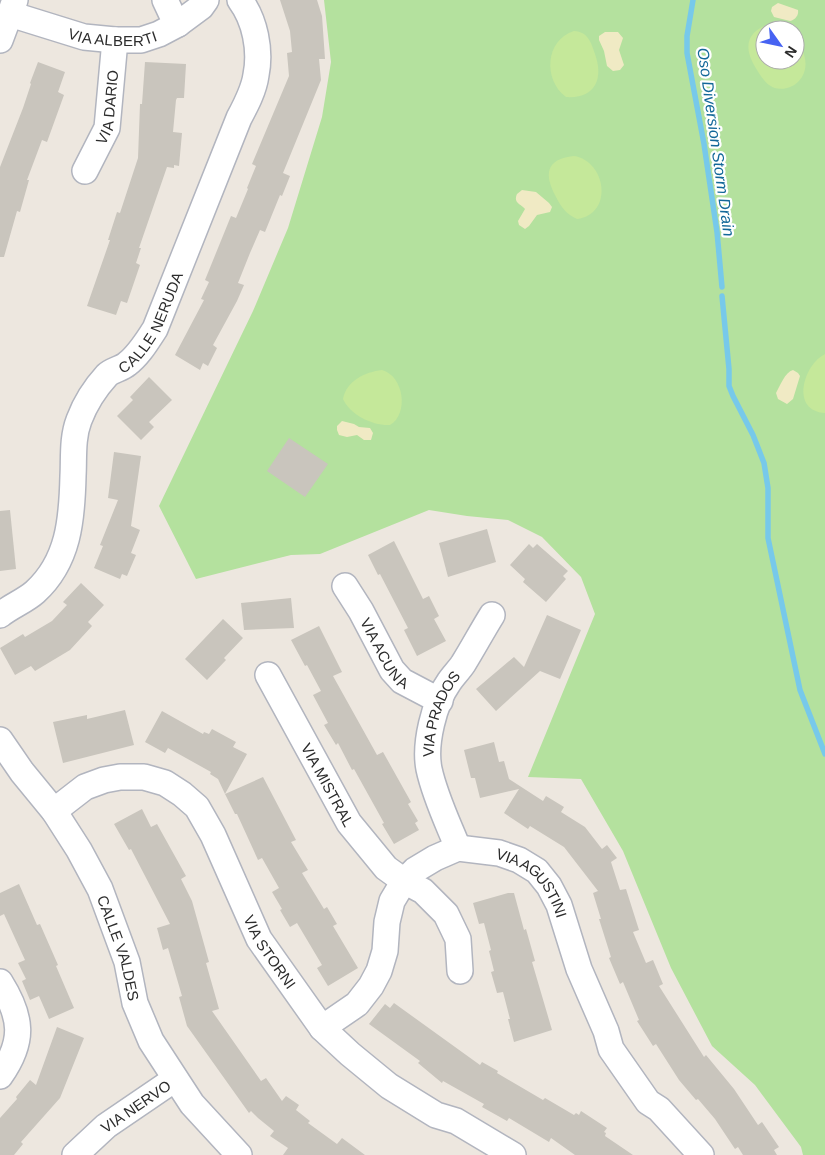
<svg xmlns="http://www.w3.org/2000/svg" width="825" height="1155" font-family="Arial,sans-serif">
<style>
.green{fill:#b4e19e;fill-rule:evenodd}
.sand{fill:#f0eac4}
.pitch{fill:#c5e89a}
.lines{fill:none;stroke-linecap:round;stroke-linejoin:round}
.stream{stroke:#77c9ea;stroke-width:5.5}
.building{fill:#c9c5bd}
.minor-casing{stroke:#b2b5bf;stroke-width:28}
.minor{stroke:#fff;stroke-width:25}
.labels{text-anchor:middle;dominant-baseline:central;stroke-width:4.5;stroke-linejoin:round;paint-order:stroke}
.street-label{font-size:15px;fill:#2c2c2c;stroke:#fff}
.water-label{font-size:16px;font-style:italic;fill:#136899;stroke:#fff}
</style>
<rect width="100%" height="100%" fill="#ede7df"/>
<path class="green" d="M324,0H825V1155H803L801,1147L755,1085L712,1046L671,968L623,851L581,779L528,777L595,614L581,577L542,537L508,520L467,516L429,510L320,554L291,555L196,579L159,506L253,311L288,228L322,117L331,62ZM765,30H795V60H765Z"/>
<g class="sand">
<path d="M778,3L798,10C799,15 795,20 790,21L774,17L771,11L772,7Z"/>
<path d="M605,32H618L623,38L619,50L624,65L620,70L613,71L607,66L604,51L599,40V36Z"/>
<path d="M522,190L536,192L549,203L552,207L550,212L537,215L529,226L525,229L519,225L518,221L525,209C521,204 513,203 517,194Z"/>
<path d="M793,370L798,373L800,376L793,399L787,404L778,399L776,393C780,386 785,372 793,370Z"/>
<path d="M342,421L354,424L359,427L370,428L373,433L371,440H364L357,435L347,437L339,435L337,430V426Z"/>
</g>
<g class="pitch">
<path d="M769,24L782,25L789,30H765V60H795V37C803,49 810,63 802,77C798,83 794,86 787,88C771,92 764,81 757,70C744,50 744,33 769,24Z"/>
<path d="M574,31C588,32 591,42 595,54C604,79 595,99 566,97C543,80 545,40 574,31Z"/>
<path d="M574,156C606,161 614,214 577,219C566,214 562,208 556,197C544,175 545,159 574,156Z"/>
<path d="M825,354V413C790,411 803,365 825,354Z"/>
<path d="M382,370C404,376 409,414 390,425C373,426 350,415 343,399C346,381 365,372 382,370Z"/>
</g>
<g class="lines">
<g class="stream">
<path d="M693,0L687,36V53L704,144L717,232L722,287"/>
<path d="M722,296L729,369V386L733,396L753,435L764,463L768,488V538L800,690L825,754"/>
</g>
</g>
<g class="building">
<path d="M280,0H317L322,16L325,59H319L321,80L283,173L290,176L282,196L280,195L265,232L260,230L250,253L238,283L244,285L237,301L213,345L217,348L208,366L203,363L200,370L175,355L204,300L201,299L209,282L205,280L231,216L236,218L248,189L247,188L256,166L252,164L289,76L287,53L292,52L290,31Z"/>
<path d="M38,62L65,72L58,92L64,95L47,142L42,140L27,180H29L20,212L17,211L4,257H0V167L23,108L31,84L30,83Z"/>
<path d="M145,62L186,64L184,98H177L176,100L173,132L182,133L179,166L174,165V168L167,167L139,248H141L136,263L140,265L127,303L121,301L116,315L87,306L110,240H108L117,212L120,213L138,158L140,104H142Z"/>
<path d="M149,377L172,400L149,422L154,427L141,440L117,416L133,400L130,397Z"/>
<path d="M289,438L328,464L305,497L267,471Z"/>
<path d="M114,452L141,456L131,526L140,530L131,553L136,555L127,576L122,574L120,579L94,568L103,546L100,545L118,500L108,498Z"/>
<path d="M10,510L16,569L0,571V511Z"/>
<path d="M487,529L496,562L448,577L439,543Z"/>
<path d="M394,541L423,599L429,596L439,616L434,619L446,641L417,656L404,630L408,628L380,574L378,575L368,555Z"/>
<path d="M529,544L533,548L537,544L568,571L563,576L566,579L546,602L523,582L525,579L510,565Z"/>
<path d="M81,583L104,605L88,622L92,626L70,650L35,671L31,666L15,675L0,648L23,634L25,637L52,621L67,605L63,602Z"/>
<path d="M291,598L294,628L244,630L241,603Z"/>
<path d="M547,615L581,630L560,679L540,671L496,711L476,689L514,657L524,667Z"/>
<path d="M223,619L243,638L224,658L226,660L207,680L185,659Z"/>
<path d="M319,626L342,672L333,676L377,755L383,752L411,802L408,804L418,821L415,823L419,830L394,844L382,824L384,823L354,769L352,770L338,743L336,745L324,725L328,723L313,695L321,691L307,665L305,666L291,640Z"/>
<path d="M125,710L134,745L63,763L53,722L87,715V719Z"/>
<path d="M162,711L203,734L204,732L209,734L212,729L236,742L233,747L247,754L225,794L218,779L210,774L211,772L168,748L165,753L145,742Z"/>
<path d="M494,742L499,762L504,761L509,779L543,801L546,796L564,807L561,812L585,827L602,849L607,845L617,858L611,862L620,890L626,889L639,930L633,932L646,963L653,960L663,984L659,986L704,1057L706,1055L734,1089L758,1125L762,1122L779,1147L774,1150L777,1155H743L738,1147L735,1149L715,1119L698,1099L696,1100L679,1080L656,1044L653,1046L637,1021L639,1020L623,982L620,984L609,958L611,957L599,919H601L593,893L598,891L564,847L530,826L528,829L504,813L519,789L480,798L475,778H471L464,750Z"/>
<path d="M263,777L296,840L291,842L308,870L302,873L324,909L327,907L337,924L333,926L358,968L328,986L317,968L322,965L297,923L290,927L280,910L282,909L272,892L279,888L262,858L258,860L237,814H235L225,794Z"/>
<path d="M142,809L151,827L157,824L186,876L181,879L192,901L209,962L206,963L219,1009L212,1011L261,1081L266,1078L282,1101L286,1096L299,1105L296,1110L310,1121L308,1123L337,1144L342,1138L365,1155H283L288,1148L270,1136L274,1131L258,1118L251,1111L249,1113L187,1026L179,997L182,996L168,948L163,950L157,928L170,924L131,849L129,850L114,824Z"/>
<path d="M19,884L37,925L40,924L58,965L56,966L74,1008L49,1019L39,996L30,1000L22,981L26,979L18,963L25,960L4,914L0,916V893Z"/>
<path d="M508,893H514L524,930L526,929L535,961L532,962L552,1030L514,1042L508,1019H510L503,992L497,993L491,972L494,971L489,951L491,950L484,923L479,924L473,903Z"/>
<path d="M394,1003L480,1065L482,1062L498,1071L497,1073L543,1100L545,1098L574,1115L576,1113L579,1115L581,1111L607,1128L604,1132L606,1133L605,1136L633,1155H575L551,1138L549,1142L509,1118L507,1121L482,1107L484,1104L443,1081L442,1083L418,1063L420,1061L369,1024L385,1004L390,1008Z"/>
<path d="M57,1027L84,1038L60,1098L21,1142L23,1144L14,1155H0V1118L17,1099L16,1097L30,1080L36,1085Z"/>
</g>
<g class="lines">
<g class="minor-casing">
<g id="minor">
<path d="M165,0L172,15L178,24"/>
<path id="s1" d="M10,14L84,37L115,40H141L159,34L178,24L201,7L206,0"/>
<path d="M0,40L15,0"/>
<path id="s2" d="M85,171L107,128L115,40"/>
<path id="s3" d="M345,586L361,611L392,670L402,681L440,701"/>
<path id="s4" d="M0,615C11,606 25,601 35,592C69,561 72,519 73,476C74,458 72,438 79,420C85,404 96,387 107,375C112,370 121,369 127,364C139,355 147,341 155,329L239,118C246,105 254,90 256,75C261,50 255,20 240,0"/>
<path id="s5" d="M268,675L349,823L386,868L404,881L423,891L446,914L458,939L460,971"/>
<path id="s6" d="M0,740L22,772L54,811L79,850L100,889L127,962L135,1003L151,1041L192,1104L239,1155"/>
<path id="s7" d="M54,811L85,787L104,780L120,777H144L165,783L182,794L197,807L213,835L259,939L322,1028L350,1054L389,1086L436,1115L456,1121L513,1155"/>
<path id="s8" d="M458,848C448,823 435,797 429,769C424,744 434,703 449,682C453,676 459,670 463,664C473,648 482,631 492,615"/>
<path d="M0,982C22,1017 25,1041 0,1076"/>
<path id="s9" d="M322,1028L357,1004L371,986L379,971L385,951L387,922L392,901L404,881L415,870L435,858L458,848L499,853L519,860L537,871L549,886L559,905L579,969L606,1031L611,1049L648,1102L659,1109L701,1155"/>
<path id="s10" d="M75,1155L106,1126L175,1079"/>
</g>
</g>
<use href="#minor" class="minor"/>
</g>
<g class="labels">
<g class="street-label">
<text stroke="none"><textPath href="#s1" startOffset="106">VIA ALBERTI</textPath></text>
<text stroke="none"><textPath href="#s2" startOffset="69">VIA DARIO</textPath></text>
<text stroke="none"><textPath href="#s4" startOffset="349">CALLE NERUDA</textPath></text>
<text stroke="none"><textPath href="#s3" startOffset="78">VIA ACUNA</textPath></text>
<text stroke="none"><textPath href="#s8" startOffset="142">VIA PRADOS</textPath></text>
<text stroke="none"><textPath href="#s5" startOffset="125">VIA MISTRAL</textPath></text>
<text stroke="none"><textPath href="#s9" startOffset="329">VIA AGUSTINI</textPath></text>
<text stroke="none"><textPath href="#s6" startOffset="242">CALLE VALDES</textPath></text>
<text stroke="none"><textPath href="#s7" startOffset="324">VIA STORNI</textPath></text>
<text stroke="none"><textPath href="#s10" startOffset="78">VIA NERVO</textPath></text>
</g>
<g class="water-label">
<text transform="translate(716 142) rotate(82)">Oso Diversion Storm Drain</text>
</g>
</g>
<g transform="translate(780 45) rotate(123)"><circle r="24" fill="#ffffff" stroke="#ababab"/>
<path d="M0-4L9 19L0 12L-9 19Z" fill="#4763f2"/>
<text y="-8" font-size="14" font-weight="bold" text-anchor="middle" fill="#2c2c2c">N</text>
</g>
</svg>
